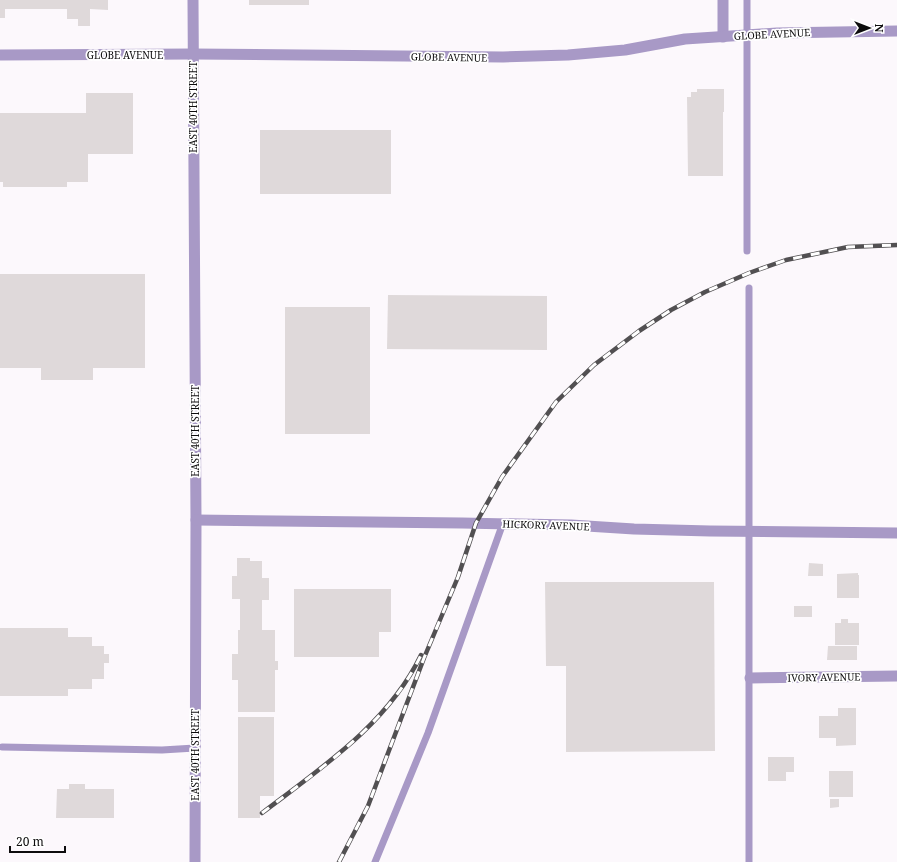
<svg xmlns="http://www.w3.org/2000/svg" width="897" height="862" font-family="'Noto Serif',serif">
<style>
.building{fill:#dfd9da}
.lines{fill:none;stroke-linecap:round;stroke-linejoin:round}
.service{stroke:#a899c6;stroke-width:7}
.minor{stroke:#a899c6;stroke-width:11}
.rail-casing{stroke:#525052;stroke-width:4.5}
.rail{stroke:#fff;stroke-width:3;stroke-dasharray:9;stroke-linecap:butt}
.labels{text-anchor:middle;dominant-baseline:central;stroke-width:3.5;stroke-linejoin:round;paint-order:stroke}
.street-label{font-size:10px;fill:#0d0c0d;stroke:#fff}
</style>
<rect width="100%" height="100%" fill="#fcf8fc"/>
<g class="building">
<path d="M0,0H108V10L90,9V26H78V19H67V9H5V18H0Z"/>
<rect x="249" y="0" width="60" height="5"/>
<path d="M697,89H724V112H723V176H688L687,97H691V92H697Z"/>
<path d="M86,93H133V154H88V182H67V187H3V182H0V113H86Z"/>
<rect x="260" y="130" width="131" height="64"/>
<path d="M0,274H145V368H93V380H41V368H0Z"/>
<path d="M388,295L547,296V350L387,349Z"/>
<rect x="285" y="307" width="85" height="127"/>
<path d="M237,558H250V561H262V578H269V600H262V630H275V661H278V670H275V712H238V680H232V654H238V630H240V599H232V576H237Z"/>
<path d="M809,563L823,564V576H808Z"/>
<path d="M858,573V575H859V598H837V574Z"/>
<path d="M545,582H714L715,751L566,752V666H546Z"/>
<path d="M294,589H391V632H379V657H294Z"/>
<rect x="794" y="606" width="18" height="11"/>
<path d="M841,619H848V623H859V645H835V623H841Z"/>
<path d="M0,628H68V637H92V646H104V654H109V663H104V679H92V689H68V696H0Z"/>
<path d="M828,646H857V660H827Z"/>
<path d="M838,708H856V745L836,746V738H819V716H838Z"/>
<path d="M238,717H274V796H260V818H238Z"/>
<path d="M768,757H794V772H786V781H768Z"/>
<rect x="829" y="771" width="24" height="26"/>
<path d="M69,784H85V789H114V818H56L57,789H69Z"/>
<path d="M830,799H839V807L830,808Z"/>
</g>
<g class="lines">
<g class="service">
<path d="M747,0V251"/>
<path d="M749,288V862"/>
<path d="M2,747L162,750L195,748"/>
<path d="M375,862L428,733L503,523"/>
</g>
<g class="minor">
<path d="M193,0L196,520L195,862"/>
<path d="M723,0V37"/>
<path d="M0,55L193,54L503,57L568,55L625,50L685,39L746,35L777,33L897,31"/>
<path d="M196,520L462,523L571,525L634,529L710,531L897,533"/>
<path d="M750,678L897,676"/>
</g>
<g class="rail-casing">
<g id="rail">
<path d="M262,813C321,768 388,724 421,655"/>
<path d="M339,862L368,806L424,658L458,577L476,523L502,477L556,402L594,365L639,331L671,310L705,292L749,273L786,260L848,247L897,245"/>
</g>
</g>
<use href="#rail" class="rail"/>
</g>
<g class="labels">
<g class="street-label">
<text transform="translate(772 34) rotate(-3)">GLOBE AVENUE</text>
<text x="125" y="55">GLOBE AVENUE</text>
<text transform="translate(449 57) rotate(1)">GLOBE AVENUE</text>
<text transform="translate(193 107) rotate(-90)">EAST 40TH STREET</text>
<text transform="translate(195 431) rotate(-90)">EAST 40TH STREET</text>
<text transform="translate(546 525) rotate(2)">HICKORY AVENUE</text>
<text transform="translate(824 677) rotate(-1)">IVORY AVENUE</text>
<text transform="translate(195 755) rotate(-90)">EAST 40TH STREET</text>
</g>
</g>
<g transform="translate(869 28) rotate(90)" stroke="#ffffff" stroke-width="3" paint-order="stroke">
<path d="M0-3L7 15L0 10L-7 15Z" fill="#0d0c0d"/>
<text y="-6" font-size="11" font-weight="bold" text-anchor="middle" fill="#0d0c0d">N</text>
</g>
<path d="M10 846v6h55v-6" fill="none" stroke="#0d0c0d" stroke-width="2"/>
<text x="16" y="846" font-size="12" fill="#0d0c0d" stroke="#ffffff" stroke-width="3" paint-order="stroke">20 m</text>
</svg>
